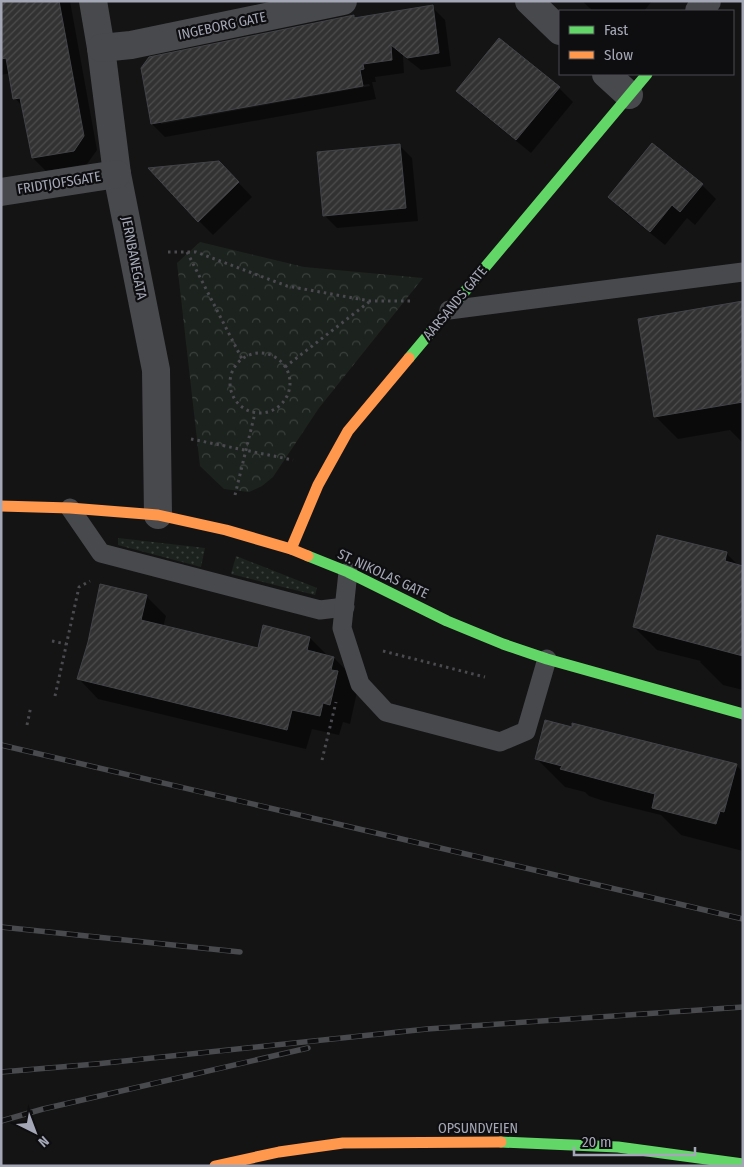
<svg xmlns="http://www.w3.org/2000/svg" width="744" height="1167" font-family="'Fira Sans Condensed',sans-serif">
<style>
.grass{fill:url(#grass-dots)}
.park{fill:url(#park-crowns)}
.shadow{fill:#0007;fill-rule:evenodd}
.building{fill:url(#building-hatch);stroke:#424348}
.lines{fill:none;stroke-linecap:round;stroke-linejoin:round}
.path{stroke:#4a4a4f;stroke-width:3;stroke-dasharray:2.5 4;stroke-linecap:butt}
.lane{stroke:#48494d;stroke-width:19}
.street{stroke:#48494d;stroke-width:28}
.fast{stroke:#63d668;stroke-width:11}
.slow{stroke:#ff974d;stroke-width:11}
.rail-casing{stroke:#484a4d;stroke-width:5.5}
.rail{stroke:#0e0e10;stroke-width:4;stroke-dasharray:11;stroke-linecap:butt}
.labels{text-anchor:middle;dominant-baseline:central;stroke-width:4.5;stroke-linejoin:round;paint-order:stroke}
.street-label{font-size:14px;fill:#a4a7b6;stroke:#0e0e10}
</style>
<defs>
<pattern id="grass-dots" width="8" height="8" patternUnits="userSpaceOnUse" patternTransform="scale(1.25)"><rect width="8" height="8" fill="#1c231e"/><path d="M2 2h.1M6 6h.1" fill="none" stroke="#3a403c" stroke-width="1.8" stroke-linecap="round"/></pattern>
<pattern id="park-crowns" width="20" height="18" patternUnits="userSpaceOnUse" patternTransform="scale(1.25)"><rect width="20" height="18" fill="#1c231e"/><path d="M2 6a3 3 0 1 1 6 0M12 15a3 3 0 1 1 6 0" fill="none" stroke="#3a403c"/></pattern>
<pattern id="building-hatch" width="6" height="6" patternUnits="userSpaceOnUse" patternTransform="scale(1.25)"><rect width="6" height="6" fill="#323233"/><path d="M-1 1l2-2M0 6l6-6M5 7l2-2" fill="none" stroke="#4d4d4e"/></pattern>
</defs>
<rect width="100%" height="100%" fill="#141414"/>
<g class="grass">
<path d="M118,538L205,548L201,567L118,545Z"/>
<path d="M236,556L317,588L315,595L231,574Z"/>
</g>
<path class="park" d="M200,242L304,267L423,278L319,408L273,477L262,486L249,492L224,489L200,466L177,263Z"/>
<g class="shadow">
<path d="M1,1H70L97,150L87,164L46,171L33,158L22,106L15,98L10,73L1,75Z"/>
<path d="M582,1H652L644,11H593Z"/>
<path d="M432,7L445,20L451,66L421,70L403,56L404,73L375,77L376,82H372L376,99L165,137L152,124L143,68L353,17L356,19ZM369,84L370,86L161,124V121Z"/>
<path d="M559,88L573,102L531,153L472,105L458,91Z"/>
<path d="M399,145L412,158L418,221L337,228L324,215Z"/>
<path d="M652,145L702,185L716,199L695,225L687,218L665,245L623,211L609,197Z"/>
<path d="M233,177L252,197L213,235L199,221Z"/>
<path d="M743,303V443L730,430L678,439L655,416Z"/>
<path d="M658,536L727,554L739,566L743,567V690L723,685L700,662L701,661L657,650L634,627Z"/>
<path d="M147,597L166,616L163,627L259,650L310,638L328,656L334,658L353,677L357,692L350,724L343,722L339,735L312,729L306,749L98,699L79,679Z"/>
<path d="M537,759L736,765L743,772V851L681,835L661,815L604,801L589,796L585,792L565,787Z"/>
</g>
<g class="building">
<path d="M1,1H59L84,136L74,151L32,158L20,98L13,99L6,58L1,59Z"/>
<path d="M433,5L439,53L407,58L391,45L392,60L363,64L364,69L360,70L363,86L151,124L141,68L149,57L354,15V18Z"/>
<path d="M499,38L560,87L516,140L456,91Z"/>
<path d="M652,143L703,184L680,212L672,205L650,232L608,197Z"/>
<path d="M400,144L406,208L323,216L317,152Z"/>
<path d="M219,161L239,182L198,222L148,168Z"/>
<path d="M743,301V402L654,417L638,319Z"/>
<path d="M657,535L727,552L725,561L743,566V656L633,627Z"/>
<path d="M100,584L147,595L141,620L258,648L263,625L310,637L307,650L334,657L331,670L338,671L330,705L323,703L320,716L292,710L287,730L77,679L88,642Z"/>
<path d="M545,720L572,727V723L737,764L724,812L720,811L716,824L652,808L655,794L575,773L560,769L562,766L535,759Z"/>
</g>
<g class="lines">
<g class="path">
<path d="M168,252H196L287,286L370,301H412"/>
<path d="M187,252L242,359"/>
<circle cx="260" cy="383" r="30"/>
<path d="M285,367L369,302"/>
<path d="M191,439L293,460"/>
<path d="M235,495L255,413"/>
<path d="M52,641L66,644"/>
<path d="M383,651L485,677"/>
<path d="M55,696L79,587L90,581"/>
<path d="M27,725L31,706"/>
<path d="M322,760L336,702"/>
</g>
<g class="lane">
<path d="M449,310L743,272"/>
<path d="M70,508L101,553L320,610L345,607"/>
<path d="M348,572L342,628L360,684L386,712L500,742L526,731L547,659"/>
</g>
<g class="street">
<path d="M93,1L101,48L117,174L156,370L158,515"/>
<path d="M529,1L560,31"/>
<path d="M699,11L707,1"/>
<path d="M101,48L131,45L343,1"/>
<path d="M606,74L629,95"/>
<path d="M1,192L117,174"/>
</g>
<g class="fast">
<path d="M409,358L647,74"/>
<path d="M308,556L348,572L447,621L503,644L547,659L743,714"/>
<path d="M501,1142L618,1147L743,1164"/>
</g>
<g class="slow">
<path d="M1,506L70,508L158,515L226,530L291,549L308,556"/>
<path d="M291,549L318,485L348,431L409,358"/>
<path d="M215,1166L279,1152L343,1143L501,1142"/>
</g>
<g class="rail-casing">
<g id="rail">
<path d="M1,745L743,919"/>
<path d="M1,927L240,952"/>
<path d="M1,1072L96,1064L427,1029L743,1007"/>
<path d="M1,1121L43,1109L308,1048"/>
</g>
</g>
<use href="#rail" class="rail"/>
</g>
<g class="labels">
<g class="street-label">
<text transform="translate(222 26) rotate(-12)">INGEBORG GATE</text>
<text transform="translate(59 183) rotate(-9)">FRIDTJOFSGATE</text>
<text transform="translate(134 258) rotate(79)">JERNBANEGATA</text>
<text transform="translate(455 303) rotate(-50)">AARSANDS GATE</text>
<text transform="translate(383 574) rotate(25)">ST. NIKOLAS GATE</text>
<text x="478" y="1128">OPSUNDVEIEN</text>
</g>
</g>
<rect width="744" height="1167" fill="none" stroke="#a4a7b6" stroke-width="5"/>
<rect x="559" y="10" width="175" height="65" fill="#0e0e10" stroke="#4a4b52"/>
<rect x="569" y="26" width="25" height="8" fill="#63d668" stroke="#4a4b52"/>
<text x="604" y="35" font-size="15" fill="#a4a7b6">Fast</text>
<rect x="569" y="51" width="25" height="8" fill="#ff974d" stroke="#4a4b52"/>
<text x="604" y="60" font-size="15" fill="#a4a7b6">Slow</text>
<g transform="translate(35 1132) rotate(138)" stroke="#0e0e10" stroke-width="4" paint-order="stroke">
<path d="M0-4L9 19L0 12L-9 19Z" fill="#a4a7b6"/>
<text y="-8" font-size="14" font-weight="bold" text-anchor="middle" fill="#a4a7b6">N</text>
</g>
<path d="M574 1147v8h121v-8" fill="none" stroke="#a4a7b6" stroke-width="2.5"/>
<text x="582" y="1147" font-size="15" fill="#a4a7b6" stroke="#0e0e10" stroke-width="4" paint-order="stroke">20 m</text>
</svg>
